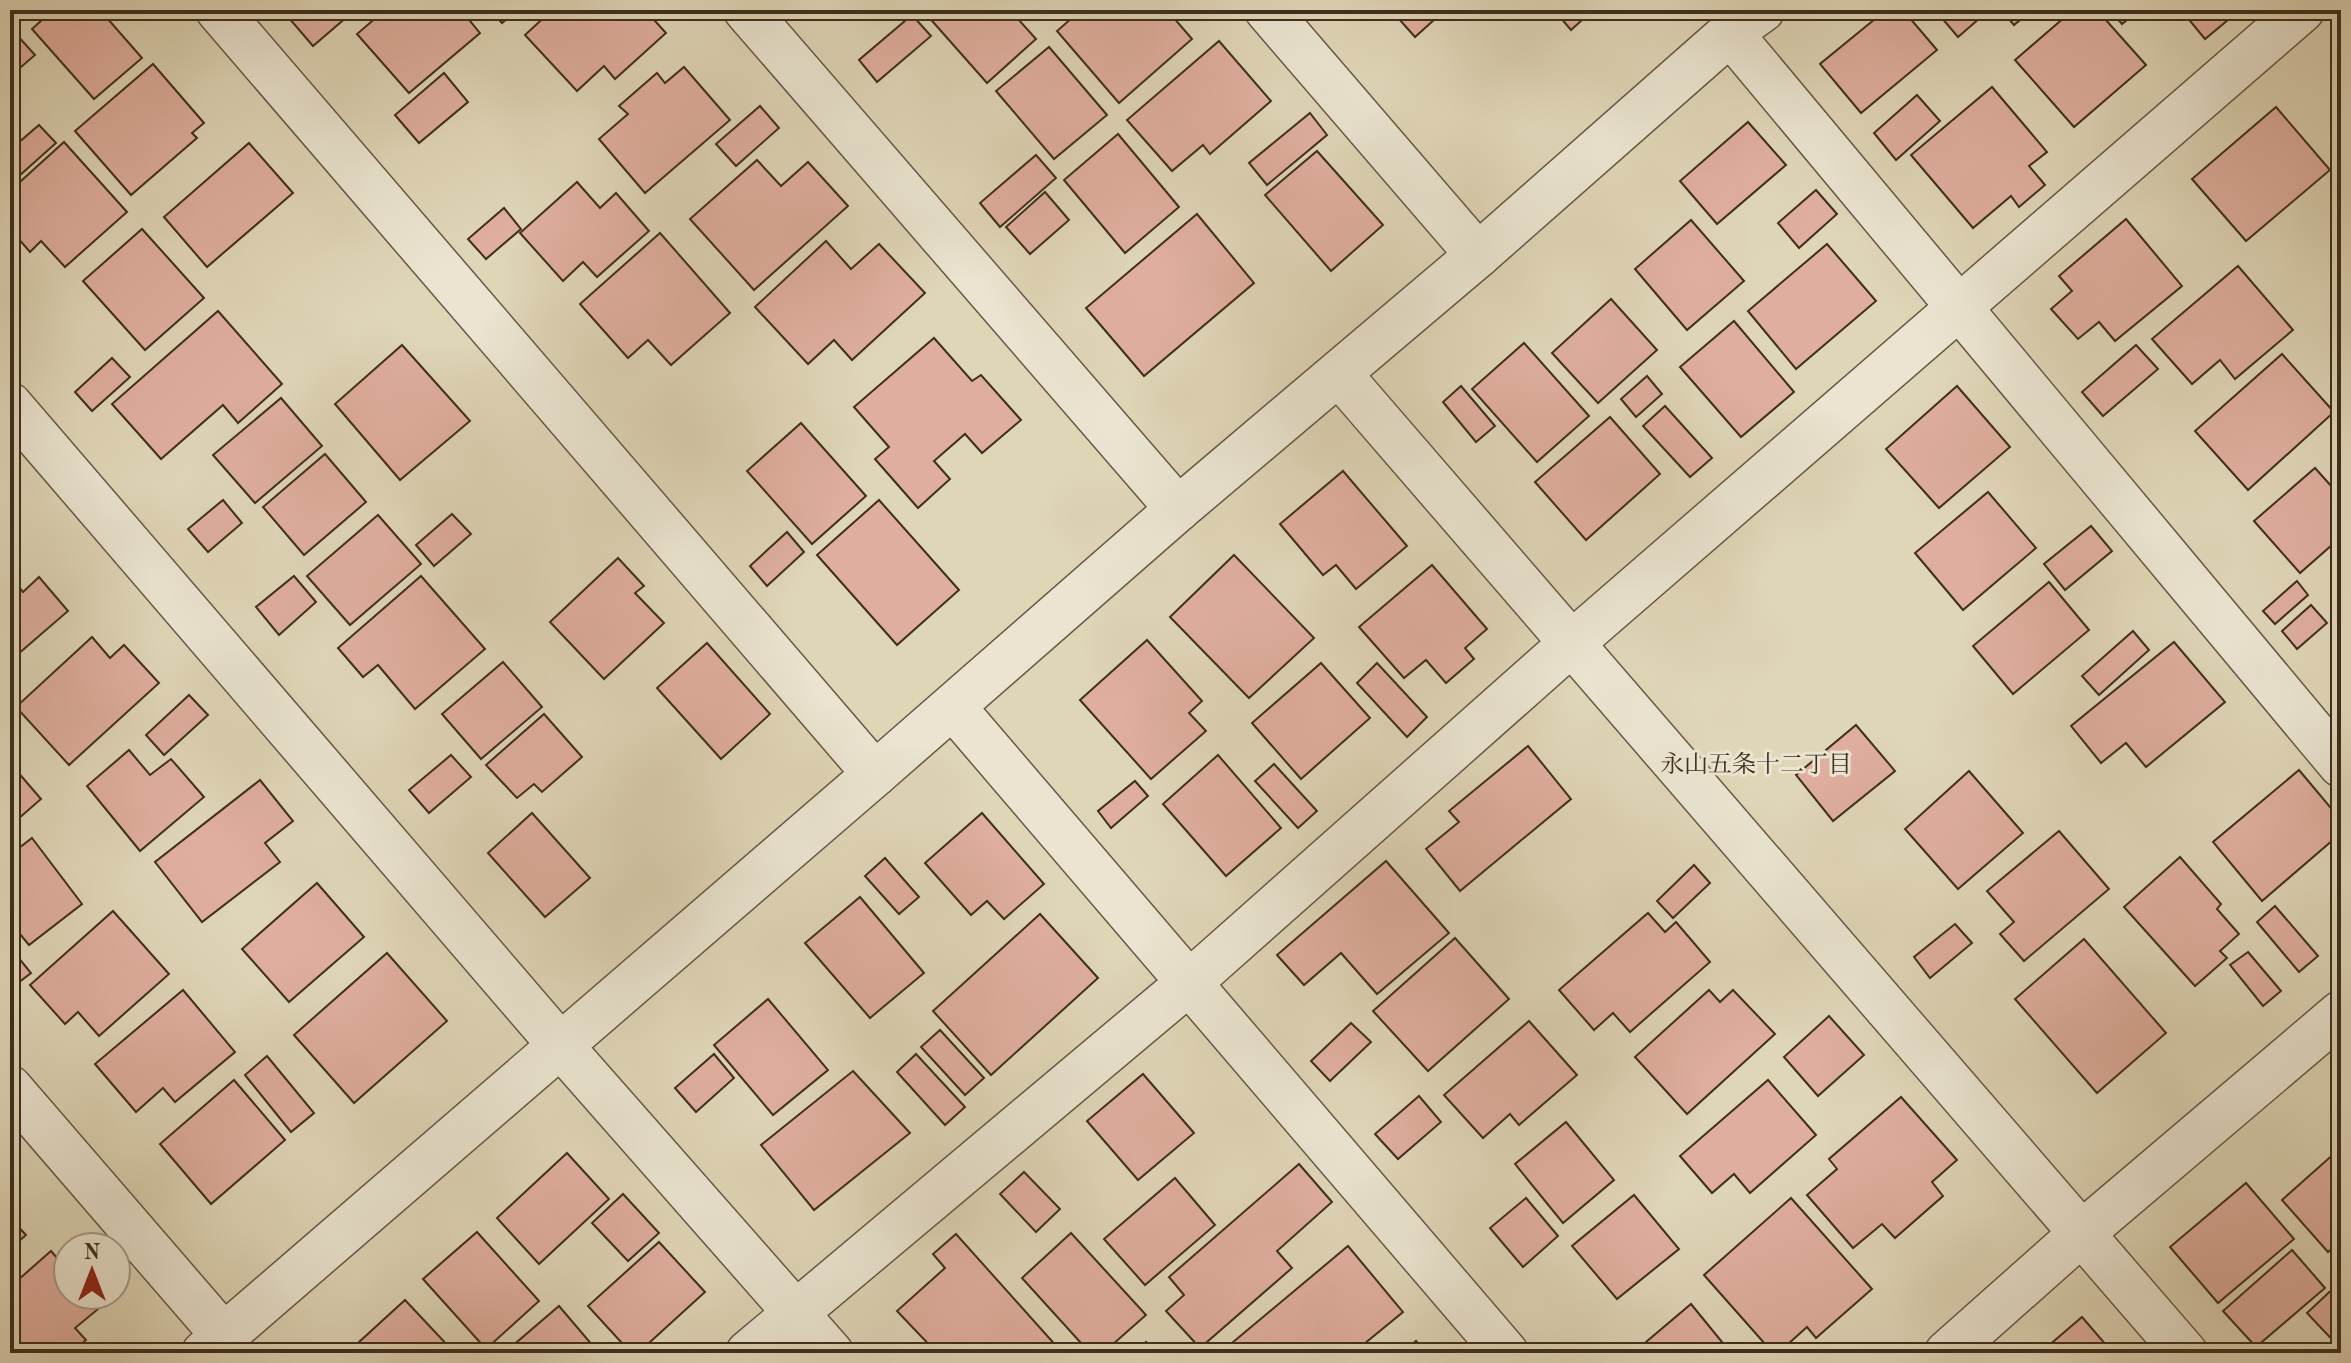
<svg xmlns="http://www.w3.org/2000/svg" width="2351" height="1363" font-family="'Old Standard TT','Noto Serif JP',serif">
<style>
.building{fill:#dfae9e;stroke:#3f2f1d;stroke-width:2}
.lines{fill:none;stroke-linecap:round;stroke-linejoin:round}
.minor-casing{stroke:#675844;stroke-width:47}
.minor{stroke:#eae4d0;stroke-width:44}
.labels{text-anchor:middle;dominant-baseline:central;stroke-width:6;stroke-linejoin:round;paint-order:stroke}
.neighbourhood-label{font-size:24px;fill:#3f2f1d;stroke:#eae4d0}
</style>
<rect width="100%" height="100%" fill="#dfd5b7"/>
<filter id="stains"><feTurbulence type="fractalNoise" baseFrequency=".0025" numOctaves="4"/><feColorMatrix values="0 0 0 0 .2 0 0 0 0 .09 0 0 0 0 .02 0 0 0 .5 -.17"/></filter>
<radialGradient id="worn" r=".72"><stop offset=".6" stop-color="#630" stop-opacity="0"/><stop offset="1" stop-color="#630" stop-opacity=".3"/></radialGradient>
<g class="building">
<path d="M10,10H33L10,30Z"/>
<path d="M53,10H100L142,58L94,99L32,29Z"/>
<path d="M282,10H355L313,46Z"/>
<path d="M385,10H461L480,33L409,93L357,34Z"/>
<path d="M490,10H517L502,23Z"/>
<path d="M552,10H645L666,33L615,79L604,66L577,91L525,35Z"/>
<path d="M931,10H1010L1036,39L987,83L926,14Z"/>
<path d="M1081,10H1167L1192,39L1119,103L1057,31Z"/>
<path d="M1391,10H1445L1415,37Z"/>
<path d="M1554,10H1593L1571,30Z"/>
<path d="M1886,10H1903L1937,50L1861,113L1820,64Z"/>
<path d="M1935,10H1987L1988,11L1958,37Z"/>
<path d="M2001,10H2032L2014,25Z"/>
<path d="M2073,10H2097L2146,65L2074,127L2015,60Z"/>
<path d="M2110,10H2139L2122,24Z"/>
<path d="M2181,10H2240L2205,39Z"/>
<path d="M912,15L931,36L877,82L859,60Z"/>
<path d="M15,33L35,55L13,74L10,71V37Z"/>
<path d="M1219,41L1271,101L1210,154L1203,145L1172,171L1127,120Z"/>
<path d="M1049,47L1107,115L1054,159L996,91Z"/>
<path d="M153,64L204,123L192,133L197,138L131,195L75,131Z"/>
<path d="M684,67L730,120L645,193L599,139L628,114L619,106L657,73L665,83Z"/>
<path d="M444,73L468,102L419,143L395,115Z"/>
<path d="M1992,87L2047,152L2029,166L2045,185L2019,207L2011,196L1973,228L1911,155Z"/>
<path d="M1917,95L1940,121L1896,160L1874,133Z"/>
<path d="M760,106L779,128L736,166L716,144Z"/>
<path d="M2276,107L2330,170L2246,241L2192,179Z"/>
<path d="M1310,113L1327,135L1267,185L1249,163Z"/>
<path d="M1748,122L1786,165L1717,224L1680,181Z"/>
<path d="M39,125L56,143L19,176L10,165V150Z"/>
<path d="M1118,134L1179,207L1125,253L1064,180Z"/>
<path d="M64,142L127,212L65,267L41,241L30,252L10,229V191Z"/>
<path d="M249,143L293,193L207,267L164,217Z"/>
<path d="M1317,151L1383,225L1331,271L1265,195Z"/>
<path d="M1036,155L1056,178L1000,227L980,203Z"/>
<path d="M757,160L781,186L808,162L848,206L754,290L690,219Z"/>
<path d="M577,182L600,208L616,193L649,231L597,277L583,262L563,281L520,233Z"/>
<path d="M1816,190L1837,214L1799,248L1778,223Z"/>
<path d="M1045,192L1069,220L1030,254L1006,227Z"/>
<path d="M504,208L521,229L486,259L468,239Z"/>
<path d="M1197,214L1254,283L1144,376L1086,308Z"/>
<path d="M2126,219L2182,286L2115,341L2099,322L2078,339L2051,309L2072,291L2059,276Z"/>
<path d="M1691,220L1744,281L1687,330L1635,269Z"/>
<path d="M142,229L204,298L145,350L83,281Z"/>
<path d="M660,233L730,313L671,365L648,340L628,358L580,304Z"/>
<path d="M826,241L851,269L879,244L925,293L852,360L834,340L808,364L755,307Z"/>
<path d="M1827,244L1876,301L1796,369L1748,311Z"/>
<path d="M2341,246V262L2333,253Z"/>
<path d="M2238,266L2293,330L2235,379L2220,360L2192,384L2152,339Z"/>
<path d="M1611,299L1657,350L1598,403L1552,353Z"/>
<path d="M218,311L282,384L238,423L223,405L161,459L112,404Z"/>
<path d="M1734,321L1794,392L1741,437L1680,367Z"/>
<path d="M934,338L972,381L981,375L1021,420L982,453L965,434L934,461L950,479L918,508L875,459L889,447L854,407Z"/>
<path d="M1524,343L1589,416L1537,462L1472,389Z"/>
<path d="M402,345L470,421L400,480L335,404Z"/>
<path d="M2136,345L2158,369L2103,416L2082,392Z"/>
<path d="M2282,354L2334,412L2248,490L2195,431Z"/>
<path d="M112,358L130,377L92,411L75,392Z"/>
<path d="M1647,376L1662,394L1636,417L1621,399Z"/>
<path d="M1461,386L1495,426L1476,442L1443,402Z"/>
<path d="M1957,386L2010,447L1939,508L1886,449Z"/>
<path d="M281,398L322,446L255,503L213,455Z"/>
<path d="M1665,406L1712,458L1690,477L1643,426Z"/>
<path d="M1610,417L1660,474L1586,540L1535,482Z"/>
<path d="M801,423L866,496L812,544L747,471Z"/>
<path d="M325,454L366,502L304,555L263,507Z"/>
<path d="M2315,468L2341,497V537L2300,573L2254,521Z"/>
<path d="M1343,471L1407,546L1356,589L1336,565L1323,575L1280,524Z"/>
<path d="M1988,492L2036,548L1963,610L1915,553Z"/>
<path d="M223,500L242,523L208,552L188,529Z"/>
<path d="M879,500L959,590L897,645L817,555Z"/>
<path d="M452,514L471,534L434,566L416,545Z"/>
<path d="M378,515L421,564L350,625L307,576Z"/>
<path d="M2091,526L2112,551L2065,590L2044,564Z"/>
<path d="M787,532L804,552L767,586L750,566Z"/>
<path d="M1234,555L1314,638L1249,698L1170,617Z"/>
<path d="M618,558L644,586L635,593L664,623L604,679L550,622Z"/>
<path d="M1432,565L1487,629L1465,648L1474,659L1446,683L1426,660L1404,678L1359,627Z"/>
<path d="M10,576L23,592L39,577L68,611L10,661Z"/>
<path d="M294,576L316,602L279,635L256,607Z"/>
<path d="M421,576L485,649L415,709L378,665L363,677L338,648Z"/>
<path d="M2297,581L2308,595L2275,624L2263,611Z"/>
<path d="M2049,582L2089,630L2013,694L1973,646Z"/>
<path d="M2311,605L2327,623L2297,649L2282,631Z"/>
<path d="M2133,631L2149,650L2099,695L2082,676Z"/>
<path d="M92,637L110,658L124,645L159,683L69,765L16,707Z"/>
<path d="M1147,640L1202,701L1189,713L1206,731L1151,779L1080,700Z"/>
<path d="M2174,642L2225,702L2146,767L2126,743L2101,763L2071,726Z"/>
<path d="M707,643L770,714L721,759L657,688Z"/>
<path d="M503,662L542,707L481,759L442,714Z"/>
<path d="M1321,663L1370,718L1301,779L1252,723Z"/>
<path d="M1377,663L1427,717L1407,737L1357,683Z"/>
<path d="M189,695L208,715L164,755L146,735Z"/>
<path d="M544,714L582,757L542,792L534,784L517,798L486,765Z"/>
<path d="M1856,725L1895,771L1833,821L1796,775Z"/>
<path d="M1528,746L1571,799L1460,891L1426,849L1459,822L1449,811Z"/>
<path d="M129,750L150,775L171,759L204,797L140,851L87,786Z"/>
<path d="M451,755L471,777L429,813L409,790Z"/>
<path d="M1218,755L1281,828L1226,876L1163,804Z"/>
<path d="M10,763L41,799L10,826Z"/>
<path d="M1274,764L1317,811L1298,828L1255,781Z"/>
<path d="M2299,770L2341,820V833L2262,901L2213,842Z"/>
<path d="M1969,771L2023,833L1958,889L1905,829Z"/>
<path d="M260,780L293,821L265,843L280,862L202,922L155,862Z"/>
<path d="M1135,781L1148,796L1111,828L1098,811Z"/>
<path d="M532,813L590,878L545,917L488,853Z"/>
<path d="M982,813L1044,884L1004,919L987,901L971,915L925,863Z"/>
<path d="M2059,831L2109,889L2024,961L2000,934L2014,922L1987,891Z"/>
<path d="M32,838L82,904L29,945L10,922V855Z"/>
<path d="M2180,857L2221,904L2217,909L2239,934L2220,951L2227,958L2195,986L2124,907Z"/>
<path d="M885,858L919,897L899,914L865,876Z"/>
<path d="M1386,861L1449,933L1377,994L1341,953L1304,985L1277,955Z"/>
<path d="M1694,865L1710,883L1673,918L1657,901Z"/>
<path d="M317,883L364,937L289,1002L242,949Z"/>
<path d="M860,897L924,973L870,1018L805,943Z"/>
<path d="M2275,906L2318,956L2299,972L2257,922Z"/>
<path d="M113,911L169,974L99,1036L78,1012L65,1024L30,985Z"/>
<path d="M1648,913L1665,932L1676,922L1710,962L1630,1032L1613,1013L1594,1030L1559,990Z"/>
<path d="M1040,914L1098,978L991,1075L933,1011Z"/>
<path d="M1955,924L1972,943L1930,978L1914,957Z"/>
<path d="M1455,938L1509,999L1428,1071L1373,1011Z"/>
<path d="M2084,939L2166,1033L2097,1093L2015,999Z"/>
<path d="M13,951L31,973L10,989V953Z"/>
<path d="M2248,952L2281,991L2263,1006L2230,965Z"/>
<path d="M387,953L447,1021L354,1103L294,1035Z"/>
<path d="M183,990L235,1052L175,1102L163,1088L136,1112L95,1064Z"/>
<path d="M1709,990L1720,1002L1733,990L1775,1034L1687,1114L1635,1057Z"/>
<path d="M768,999L828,1070L773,1115L714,1045Z"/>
<path d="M1829,1016L1864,1055L1818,1096L1784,1057Z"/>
<path d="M1529,1021L1577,1075L1519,1125L1510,1114L1483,1138L1444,1095Z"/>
<path d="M1351,1023L1371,1042L1330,1081L1311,1061Z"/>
<path d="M940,1030L984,1078L965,1095L921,1047Z"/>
<path d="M714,1054L734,1078L696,1112L675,1088Z"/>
<path d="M916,1054L965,1107L945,1125L897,1072Z"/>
<path d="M267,1056L314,1113L291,1132L245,1075Z"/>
<path d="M853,1071L910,1133L814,1210L761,1145Z"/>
<path d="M1143,1074L1194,1133L1138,1180L1087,1121Z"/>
<path d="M234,1080L285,1140L211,1204L160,1144Z"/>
<path d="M1768,1080L1816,1135L1750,1193L1734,1174L1712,1193L1680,1156Z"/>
<path d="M1419,1096L1441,1122L1398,1159L1375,1134Z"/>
<path d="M1901,1097L1957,1160L1932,1182L1943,1196L1895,1238L1882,1224L1853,1248L1807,1195L1837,1169L1829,1159Z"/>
<path d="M1566,1122L1614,1180L1563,1223L1515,1164Z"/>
<path d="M2337,1151L2341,1155V1241L2328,1252L2282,1200Z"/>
<path d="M567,1153L609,1199L539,1264L497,1218Z"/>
<path d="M1299,1164L1332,1202L1277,1251L1292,1268L1200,1348L1166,1311L1184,1295L1169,1277Z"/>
<path d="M1024,1172L1060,1209L1036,1232L1000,1194Z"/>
<path d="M1175,1178L1215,1225L1145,1285L1104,1239Z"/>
<path d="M2246,1183L2294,1239L2218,1303L2170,1247Z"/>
<path d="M623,1194L659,1233L628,1261L592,1223Z"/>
<path d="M1634,1195L1679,1249L1617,1299L1572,1246Z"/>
<path d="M1526,1198L1558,1236L1523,1267L1490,1228Z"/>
<path d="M1791,1198L1872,1289L1816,1338L1807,1327L1778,1353H1773L1704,1275Z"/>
<path d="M10,1218L26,1235L10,1249Z"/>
<path d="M477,1232L539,1301L486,1349L423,1279Z"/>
<path d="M1071,1233L1146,1315L1103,1353H1090L1022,1278Z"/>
<path d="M956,1234L1059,1349L1055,1353H937L897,1311L945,1268L933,1254Z"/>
<path d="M659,1242L705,1292L638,1353H631L588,1306Z"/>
<path d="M1348,1246L1403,1312L1353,1353H1220Z"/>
<path d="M2292,1250L2325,1288L2256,1347L2223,1311Z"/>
<path d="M51,1251L68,1271V1295H104L109,1300L75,1328L86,1340L71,1353H10V1287Z"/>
<path d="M2341,1281V1349L2307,1313Z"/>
<path d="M405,1300L452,1350L449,1353H347Z"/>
<path d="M1691,1304L1731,1353H1633Z"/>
<path d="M559,1306L599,1353H504Z"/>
<path d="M2082,1317L2113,1353H2040Z"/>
<path d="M1416,1341L1427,1353H1402Z"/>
<path d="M1146,1342L1156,1353H1134Z"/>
</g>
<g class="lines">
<g class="minor-casing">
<g id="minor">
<path d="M218,10L875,774"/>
<path d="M746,10L1178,509"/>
<path d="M1267,10L1478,255"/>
<path d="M1730,33L2341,765"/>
<path d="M1339,374L2185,1353"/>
<path d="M10,405L560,1045L831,1353"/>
<path d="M953,707L1506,1353"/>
<path d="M10,1088L224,1336"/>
<path d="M204,1353L875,774L1178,509L1478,255L1730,33L1762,10"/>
<path d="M748,1353L1191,981L1573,642L2302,10"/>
<path d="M1947,1353L2082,1233L2341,1013"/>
</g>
</g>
<use href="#minor" class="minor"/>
</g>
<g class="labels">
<g class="neighbourhood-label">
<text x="1756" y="766">永山五条十二丁目</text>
</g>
</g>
<rect width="2351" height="1363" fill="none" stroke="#dfd5b7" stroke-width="40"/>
<rect x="12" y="12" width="2327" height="1339" fill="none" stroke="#3f2f1d" stroke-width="4"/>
<rect x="20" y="20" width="2311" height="1323" fill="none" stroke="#3f2f1d" stroke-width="2"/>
<g transform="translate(92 1271)"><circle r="38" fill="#eae4d0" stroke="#a69c88" stroke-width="2"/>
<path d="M0-6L14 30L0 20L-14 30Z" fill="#8f2418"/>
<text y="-12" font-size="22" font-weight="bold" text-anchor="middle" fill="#3f2f1d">N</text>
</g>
<rect width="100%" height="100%" filter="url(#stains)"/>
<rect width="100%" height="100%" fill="url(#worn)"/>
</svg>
